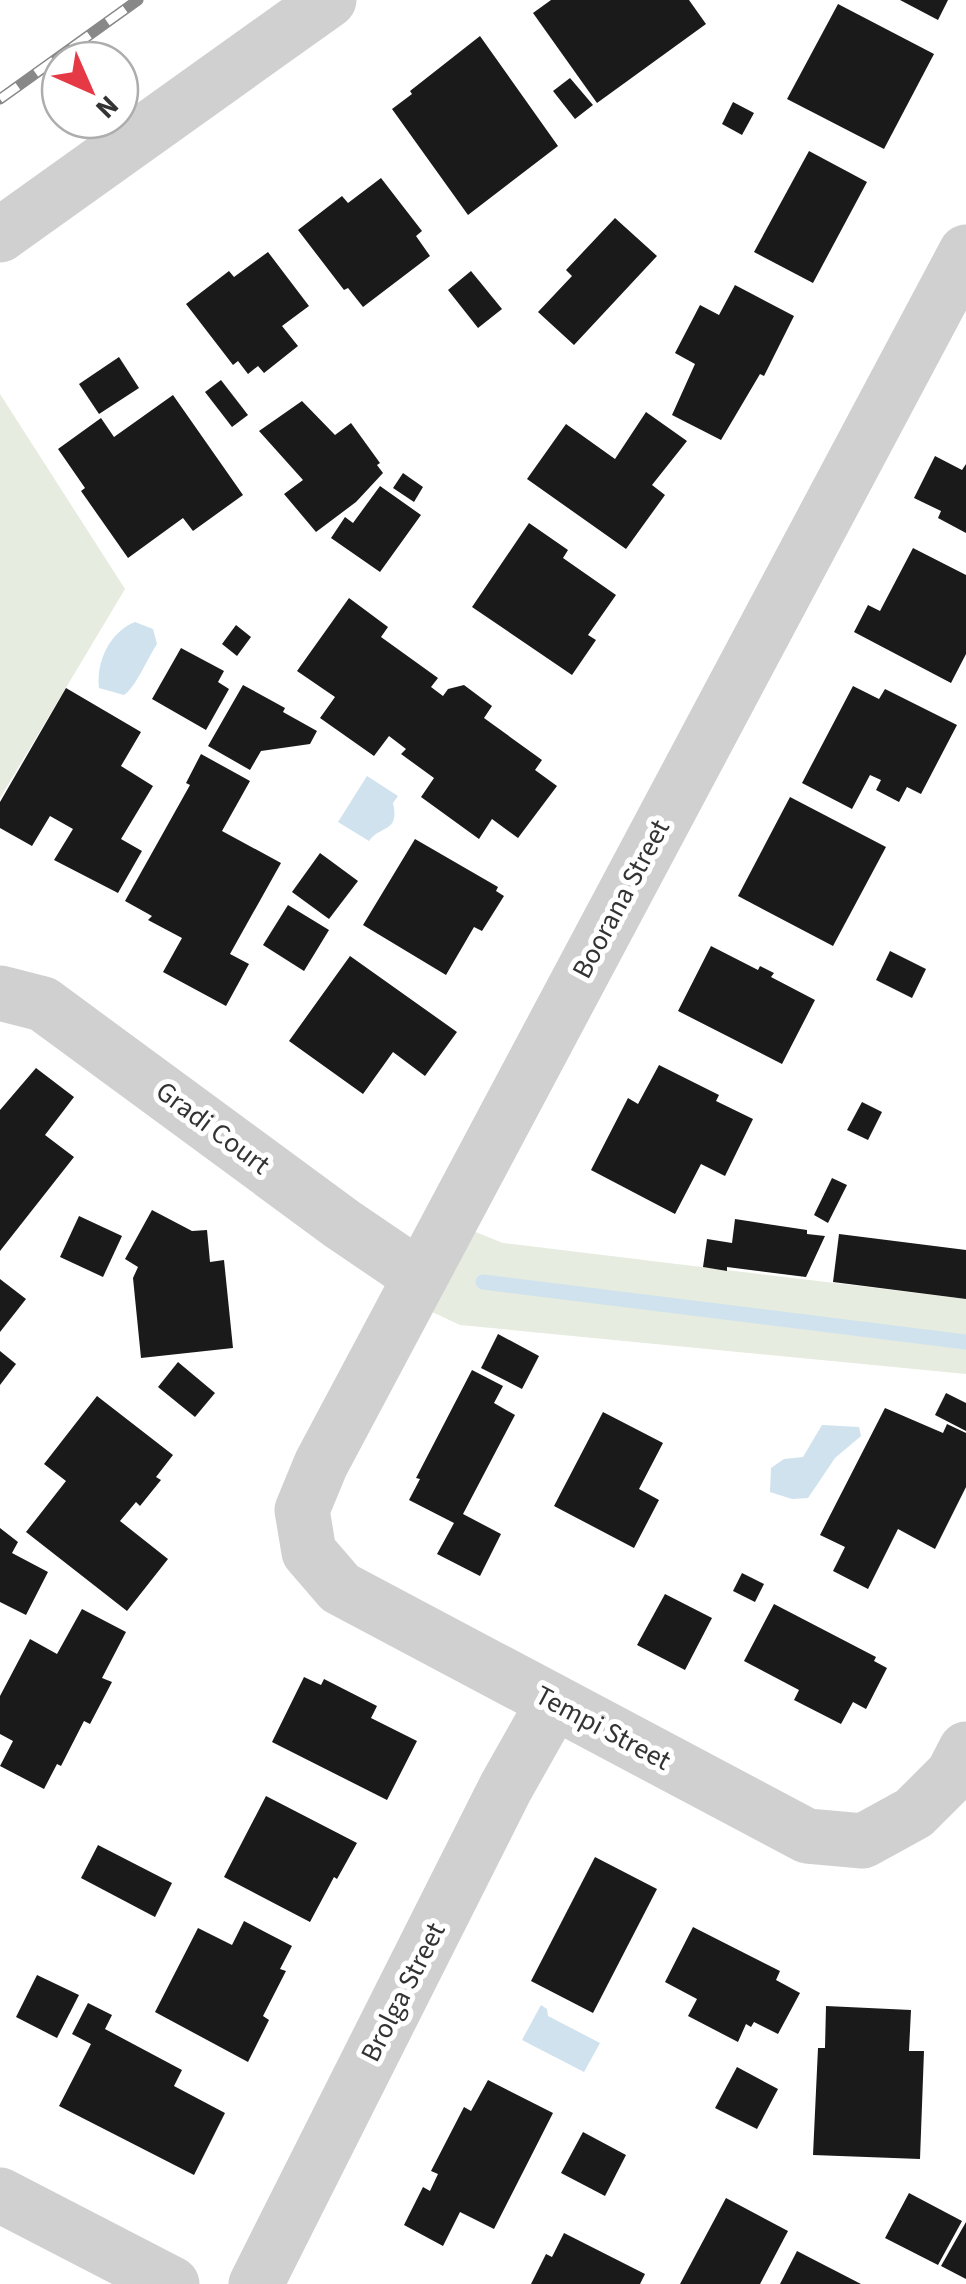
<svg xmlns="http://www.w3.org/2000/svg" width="966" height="2284" font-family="'Source Sans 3',sans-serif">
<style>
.green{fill:#e6ecdf}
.water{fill:#cfe2ee}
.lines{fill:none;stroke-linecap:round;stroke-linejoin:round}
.stream{stroke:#cfe2ee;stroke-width:15}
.building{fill:#1a1a1a}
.minor{stroke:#d0d0d0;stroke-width:55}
.rail-casing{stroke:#888;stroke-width:11}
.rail{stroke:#fff;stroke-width:8;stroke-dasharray:22;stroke-linecap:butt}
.labels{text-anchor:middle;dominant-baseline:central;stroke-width:10;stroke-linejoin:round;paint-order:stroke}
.street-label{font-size:28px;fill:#333;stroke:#fff}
</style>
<rect width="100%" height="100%" fill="#fff"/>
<g class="green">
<path d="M0,394L125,589L0,798Z"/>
<path d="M473,1231L503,1243L966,1299V1374L460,1325L430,1311Z"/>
</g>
<g class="water">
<path d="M135,622L153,629L157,644C147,659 136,687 124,695L99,688C96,661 110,632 135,622Z"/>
<path d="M367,776L398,796L393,803C400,833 380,825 369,841L338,822Z"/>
<path d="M822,1425L859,1427L861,1436L835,1458L808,1498L792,1499L770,1492L771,1468L784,1459L803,1457Z"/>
<path d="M541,2005L547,2009L548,2016L600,2043L584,2072L522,2040Z"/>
</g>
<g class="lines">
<path class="stream" d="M483,1282L966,1342"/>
</g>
<g class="building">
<path d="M551,0H689L706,24L597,103L533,13Z"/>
<path d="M900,0H948L938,20Z"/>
<path d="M838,4L934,54L884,149L787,99Z"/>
<path d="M480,36L558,146L468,215L392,109L412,94L410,91Z"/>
<path d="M570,78L593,105L575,119L553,91Z"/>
<path d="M733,102L754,113L742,135L722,124Z"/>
<path d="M809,151L867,182L813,283L754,252Z"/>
<path d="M381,178L422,231L416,236L430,256L363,307L348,288L344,290L298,230L342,196L348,203Z"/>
<path d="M615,218L657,256L574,345L538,312L572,276L566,270Z"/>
<path d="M268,252L309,306L282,326L298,346L264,373L258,366L248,374L238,361L233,365L186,304L229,271L234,277Z"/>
<path d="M471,271L502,309L478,328L448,290Z"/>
<path d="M735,285L794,316L764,376L760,374L721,440L672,415L695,364L675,353L700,305L719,315Z"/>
<path d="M119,357L139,388L99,414L79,384Z"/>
<path d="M221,380L248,415L232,427L205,392Z"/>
<path d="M173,395L243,495L193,531L183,518L128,558L81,491L85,488L58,449L101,418L114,437Z"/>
<path d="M302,401L335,435L351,423L380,463L377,465L383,473L356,502L316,532L284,494L303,480L259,431Z"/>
<path d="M646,412L687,441L652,485L665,495L626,549L527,479L566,424L615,459Z"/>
<path d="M935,456L962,470L966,464V533L938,518L941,511L914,498Z"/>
<path d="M403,473L423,487L414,502L393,488Z"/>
<path d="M380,486L421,515L380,572L331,538L345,517L353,523Z"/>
<path d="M529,523L568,550L563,558L616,595L588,635L596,640L572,675L472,607Z"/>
<path d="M913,548L966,575V654L951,683L854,632L868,605L880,611Z"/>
<path d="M349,598L388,627L381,637L438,678L431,687L443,696L448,689L464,685L492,706L484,718L542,760L535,770L557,786L518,838L492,819L479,839L421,797L434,778L401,754L406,749L389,736L374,756L320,718L335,697L297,671Z"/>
<path d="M236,625L251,637L237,656L222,644Z"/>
<path d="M181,648L224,671L218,682L229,689L206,730L152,699Z"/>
<path d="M243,685L285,708L283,712L317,731L310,744L261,751L250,770L208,746Z"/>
<path d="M853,686L879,699L885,689L957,725L921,794L907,787L899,802L876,790L881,780L870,775L852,809L802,783Z"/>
<path d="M66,688L141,732L121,766L153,786L121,839L142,851L118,893L54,860L73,829L50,816L32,846L0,828V802Z"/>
<path d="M201,754L250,781L222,831L281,863L230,954L249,964L226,1006L163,972L182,938L148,920L152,916L125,901L190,785L186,783Z"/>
<path d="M790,797L886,847L833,946L738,896Z"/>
<path d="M415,839L498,887L496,891L504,896L482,931L474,927L446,975L363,925Z"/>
<path d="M320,853L358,881L329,919L292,892Z"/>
<path d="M288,905L329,930L304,971L263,945Z"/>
<path d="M711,946L758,970L760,966L774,973L771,977L815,1000L782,1064L678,1011Z"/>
<path d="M890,951L926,969L912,998L876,980Z"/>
<path d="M350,956L457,1032L425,1076L393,1052L363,1094L289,1041Z"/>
<path d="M659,1065L719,1095L716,1101L753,1119L725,1176L701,1164L675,1214L591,1170L628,1098L638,1104Z"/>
<path d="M36,1068L74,1097L45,1135L74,1157L0,1251V1110Z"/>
<path d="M862,1102L882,1112L868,1140L847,1130Z"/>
<path d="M832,1178L847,1185L828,1223L814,1215Z"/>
<path d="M152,1210L192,1231L207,1230L210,1262L224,1260L233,1348L141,1358L133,1278L138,1267L125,1259Z"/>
<path d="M79,1216L122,1236L103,1277L60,1257Z"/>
<path d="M735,1219L807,1230V1234L825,1236L806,1277L727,1267V1271L703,1267L707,1239L732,1243Z"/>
<path d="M839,1234L966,1250V1299L833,1282Z"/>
<path d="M0,1279L26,1299L0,1332Z"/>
<path d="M498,1334L539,1356L522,1389L481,1368Z"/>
<path d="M0,1351L16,1364L0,1385Z"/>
<path d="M178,1362L215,1393L195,1417L158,1387Z"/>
<path d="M472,1370L503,1386L494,1403L515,1415L463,1514L501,1534L480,1576L437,1554L454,1523L409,1500L420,1479L416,1478Z"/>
<path d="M946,1393L966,1403V1431L935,1415Z"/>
<path d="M97,1396L173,1455L156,1477L161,1480L140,1506L136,1502L120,1521L168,1559L127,1611L26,1532L66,1481L44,1464Z"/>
<path d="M885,1408L943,1433L947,1424L966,1433V1487L935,1549L898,1529L868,1589L833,1571L845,1547L820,1535Z"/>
<path d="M603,1412L663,1443L639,1489L659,1500L634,1548L554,1506Z"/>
<path d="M0,1528L18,1542L12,1553L48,1572L26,1615L0,1602Z"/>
<path d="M742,1573L764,1584L755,1602L733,1591Z"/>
<path d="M665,1594L712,1618L685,1670L637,1645Z"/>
<path d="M774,1604L876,1657L874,1661L887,1668L866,1709L853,1702L841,1724L794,1700L799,1690L744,1661Z"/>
<path d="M82,1609L126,1632L102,1678L112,1682L90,1724L84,1721L61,1766L57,1764L44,1789L0,1766L13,1741L0,1734V1696L30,1639L57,1654Z"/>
<path d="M304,1677L321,1685L324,1679L377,1706L371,1718L417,1741L387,1800L272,1742Z"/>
<path d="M266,1796L357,1843L337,1879L334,1877L310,1922L224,1877Z"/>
<path d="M98,1845L172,1883L155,1917L81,1878Z"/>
<path d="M595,1857L657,1889L593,2013L531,1981Z"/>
<path d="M244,1921L292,1946L280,1969L286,1971L263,2016L269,2020L248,2062L155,2012L198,1928L232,1945Z"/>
<path d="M693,1927L780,1971L776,1980L800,1993L778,2034L754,2022L751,2027L746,2024L738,2042L688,2016L697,1999L665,1982Z"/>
<path d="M37,1975L79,1995L57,2038L16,2017Z"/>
<path d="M88,2003L112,2015L105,2029L182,2070L174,2086L225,2113L194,2175L59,2106L91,2044L72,2034Z"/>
<path d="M826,2006L911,2010L909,2051H924L920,2159L813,2155L818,2048H825Z"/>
<path d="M737,2067L778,2089L757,2129L715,2108Z"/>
<path d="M488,2080L553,2113L494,2229L460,2212L443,2246L404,2225L423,2187L430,2191L438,2174L431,2171L464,2107L471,2111Z"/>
<path d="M583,2132L626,2155L605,2196L561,2173Z"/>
<path d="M909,2193L962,2221L938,2265L885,2238Z"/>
<path d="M726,2198L788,2231L760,2284H680Z"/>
<path d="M966,2222V2279L941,2266Z"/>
<path d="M564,2233L645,2274L640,2284H531L546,2254L552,2257Z"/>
<path d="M797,2251L861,2284H780Z"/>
</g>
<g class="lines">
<g class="minor">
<path d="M0,235L329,0"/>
<path d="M966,252L321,1464L302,1510L309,1552L340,1588L807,1836L863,1841L914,1813L953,1774L966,1749"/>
<path d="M0,993L43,1004L342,1224L420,1277"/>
<path d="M0,2195L172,2284"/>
<path d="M256,2284L506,1787L554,1702"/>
</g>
<g class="rail-casing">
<path id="rail" d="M0,99L138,0"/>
</g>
<use href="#rail" class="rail"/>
</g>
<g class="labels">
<g class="street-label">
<text transform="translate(621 899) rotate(-62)">Boorana Street</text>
<text transform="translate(213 1128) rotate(37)">Gradi Court</text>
<text transform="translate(603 1728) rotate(28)">Tempi Street</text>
<text transform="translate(403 1992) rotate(-63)">Brolga Street</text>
</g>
</g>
<g transform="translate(90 90) rotate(135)"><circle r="48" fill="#ffffff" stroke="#adadad" stroke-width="2.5"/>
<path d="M0-8L18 38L0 25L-18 38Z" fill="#e63946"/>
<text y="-15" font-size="28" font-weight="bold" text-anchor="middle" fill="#333333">N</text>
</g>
</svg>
